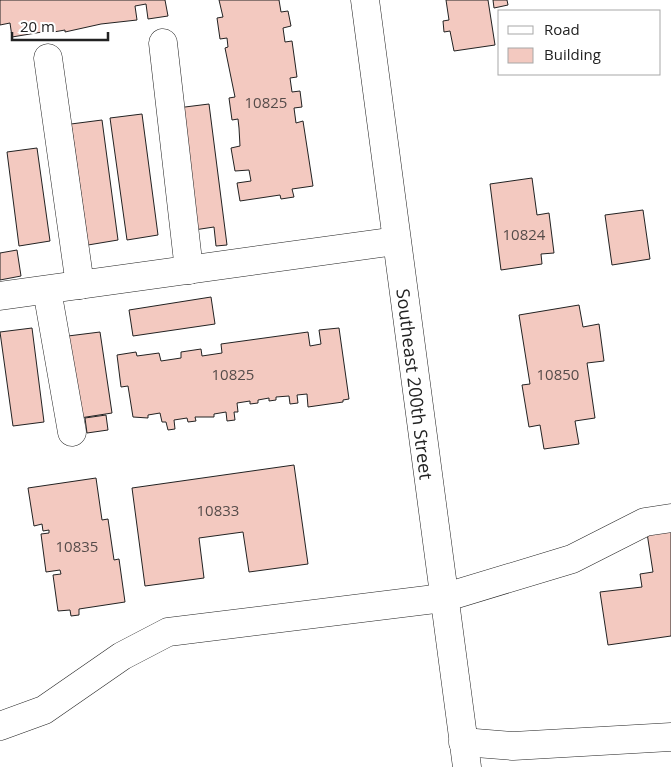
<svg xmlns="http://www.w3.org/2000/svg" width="671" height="767" font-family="'Open Sans',sans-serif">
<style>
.building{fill:#f3c9c0;stroke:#222}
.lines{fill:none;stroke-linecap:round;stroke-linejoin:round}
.minor-casing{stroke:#222;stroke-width:29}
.minor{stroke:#fff;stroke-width:28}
.labels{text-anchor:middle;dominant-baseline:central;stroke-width:4;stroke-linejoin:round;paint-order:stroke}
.number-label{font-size:15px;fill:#564c4a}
.street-label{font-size:18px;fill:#222;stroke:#fff}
</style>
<rect width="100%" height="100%" fill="#fff"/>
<g class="building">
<path d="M0,0H165L168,16L148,19L146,4L135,6L137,20L101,24L65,32V30L48,33V31L12,37L10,23L0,25Z"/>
<path d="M219,0H279L281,12L288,11L291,26L283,28L285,42L292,41L297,77L290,78L292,92L300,91L302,107L294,108L296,123L303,121L313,186L292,189L294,197L281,199L280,195L240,201L237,183L251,181L249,170L235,171L231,148L240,146L239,128L238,119L232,120L229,98L235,97L225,48L228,47L227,38L220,39L217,18L223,17Z"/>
<path d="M446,0H488L495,45L454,51L450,31L444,32L443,21L449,20Z"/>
<path d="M493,0H507L508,5L494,8Z"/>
<path d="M209,104L227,245L216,246L214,227L194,230L177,108Z"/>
<path d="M142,114L158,235L127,240L110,118Z"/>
<path d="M102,120L118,240L88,245L71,124Z"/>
<path d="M37,148L50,241L19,246L7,152Z"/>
<path d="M532,178L537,215L549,213L554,253L541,254L542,264L501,270L490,184Z"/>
<path d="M643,210L650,259L612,265L605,215Z"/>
<path d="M17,250L21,276L0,280V253Z"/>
<path d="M211,297L215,324L133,336L129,310Z"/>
<path d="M579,305L583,327L599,324L604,361L587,363L595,418L575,421L579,444L544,449L540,425L529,427L522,385L530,384L519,315Z"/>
<path d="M32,328L44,422L13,426L0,332Z"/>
<path d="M339,328L349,399L343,400V402L308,407L307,394L297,395L298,403L290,404L289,396L276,397V400L269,401V398L258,400V403L250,404V401L237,403L238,412H234L235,420L227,421L226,412L214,414V417H195L196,421L188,422L187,418L174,420L175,429L168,430L166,422H162L160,413L148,415V418L133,417L128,386L121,387L117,355L136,352L137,356L159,353L161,361L181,358V352L201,349L202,356L222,353L221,344L308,332L310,346L321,344L319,330Z"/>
<path d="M100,332L112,413L80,418L68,336Z"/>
<path d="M106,415L108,430L87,433L85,418Z"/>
<path d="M294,465L308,564L249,572L243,532L199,538L204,578L145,586L132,488Z"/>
<path d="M96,478L102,520L108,519L114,560L119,559L125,602L79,609V615L71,616L70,610L58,611L53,575L61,574L60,570L46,572L41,534L49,533V530L43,531L42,524L34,526L28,488Z"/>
<path d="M671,530V636L608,645L600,592L642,587L640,574L653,572L647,533Z"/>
</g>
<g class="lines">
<g class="minor-casing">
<g id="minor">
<path d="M365,0L467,767"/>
<path d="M163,43L189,270"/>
<path d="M48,58L80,285"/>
<path d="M47,290L72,432"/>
<path d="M0,296L396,241"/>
<path d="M0,726L44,710L122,656L168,632L443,598L572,559L645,522L671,518"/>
<path d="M463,742L513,746L671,737"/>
</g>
</g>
<use href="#minor" class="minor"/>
</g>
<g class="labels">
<g class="number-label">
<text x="266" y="102">10825</text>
<text x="524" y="234">10824</text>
<text x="233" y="374">10825</text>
<text x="558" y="374">10850</text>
<text x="218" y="510">10833</text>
<text x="77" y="546">10835</text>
</g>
<g class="street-label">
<text transform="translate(415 384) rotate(83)">Southeast 200th Street</text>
</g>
</g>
<rect x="498" y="10" width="162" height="65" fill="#ffffff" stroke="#a7a7a7"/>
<rect x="508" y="26" width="25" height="8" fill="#ffffff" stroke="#a7a7a7"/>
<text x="544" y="35" font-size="15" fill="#222222">Road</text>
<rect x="508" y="48" width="25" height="15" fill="#f3c9c0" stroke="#a7a7a7"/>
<text x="544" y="60" font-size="15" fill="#222222">Building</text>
<path d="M12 32v8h96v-8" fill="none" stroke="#222222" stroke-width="2.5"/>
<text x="20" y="32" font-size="15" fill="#222222" stroke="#ffffff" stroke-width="4" paint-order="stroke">20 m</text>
</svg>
